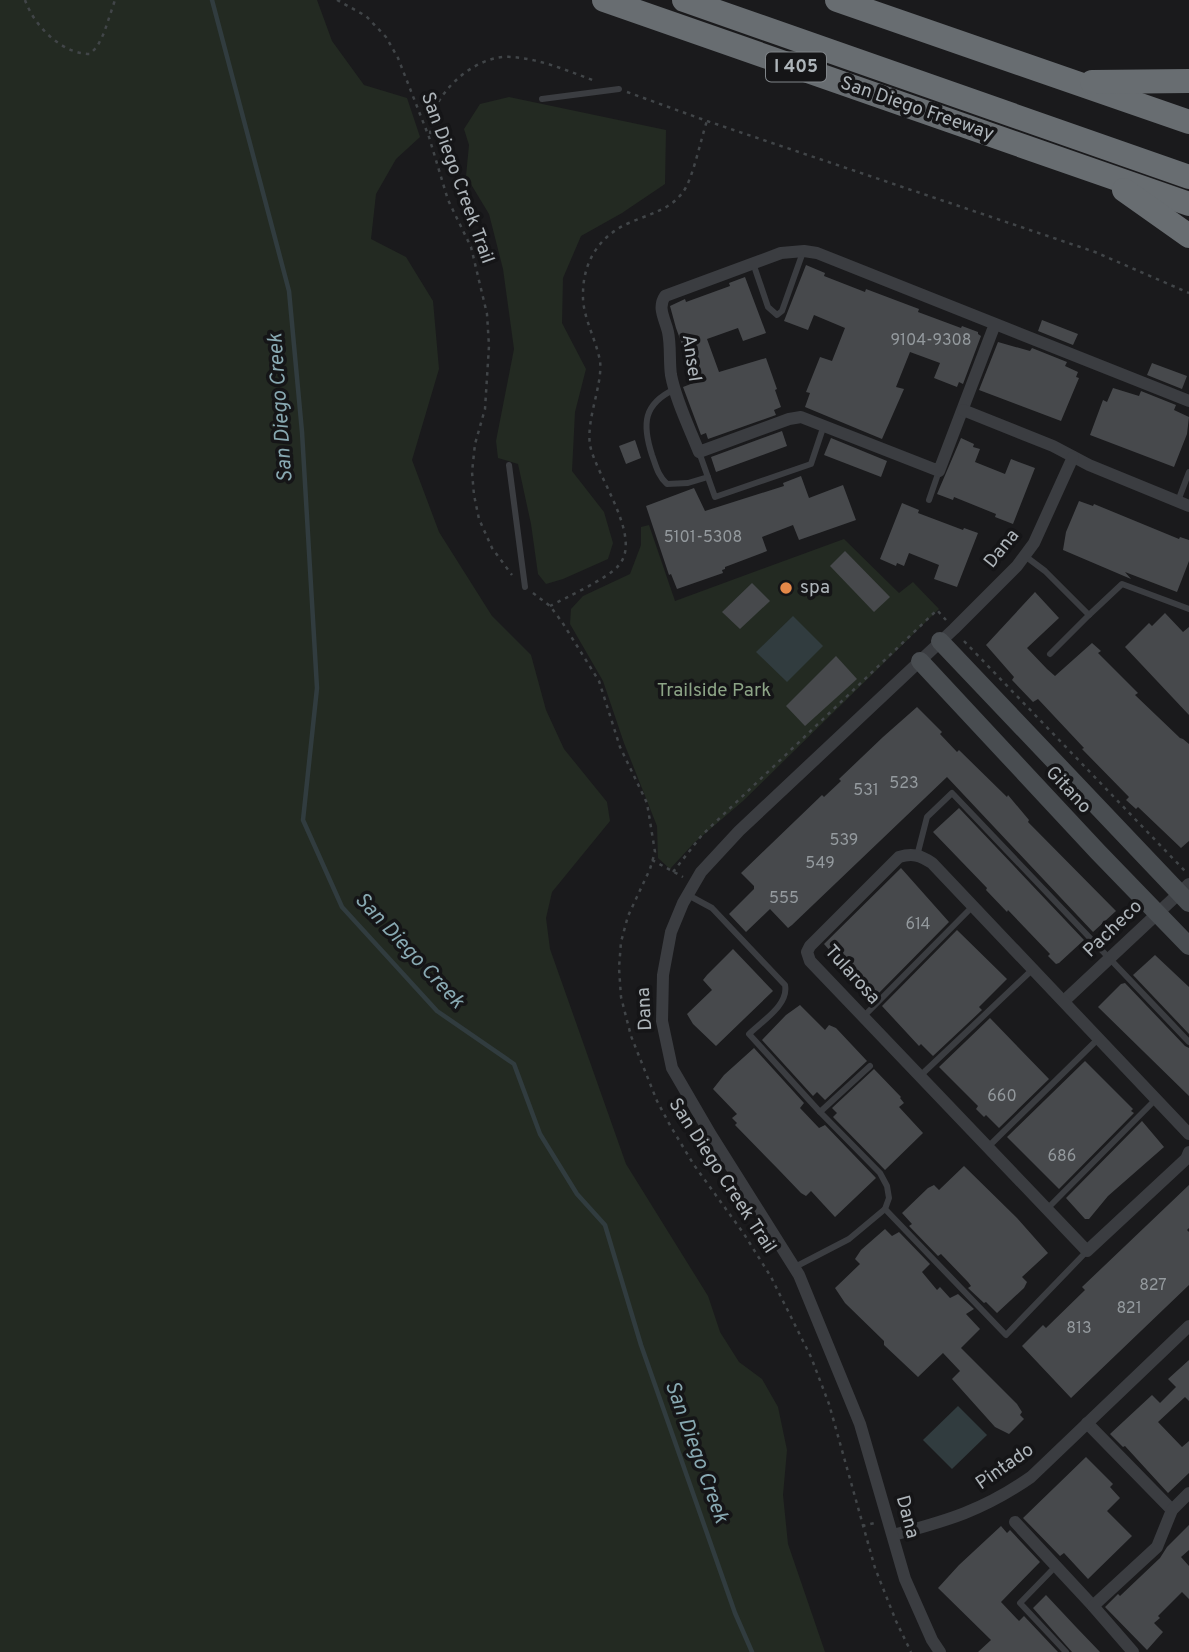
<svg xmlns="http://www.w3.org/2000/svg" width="1189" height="1652" font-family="Overpass,sans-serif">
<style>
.green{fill:#232a22}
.water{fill:#313c3f}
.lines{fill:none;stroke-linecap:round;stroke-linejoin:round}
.stream{stroke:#313c3f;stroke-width:4.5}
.building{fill:#47494c}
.path{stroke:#414548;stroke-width:2.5;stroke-dasharray:3.5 5;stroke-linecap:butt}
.lane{stroke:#3b3d41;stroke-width:6}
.street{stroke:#3b3d41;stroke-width:12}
.secondary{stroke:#494d51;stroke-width:18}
.highway{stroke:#686d71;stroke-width:24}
.poi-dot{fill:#e58949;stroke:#151517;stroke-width:2.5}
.labels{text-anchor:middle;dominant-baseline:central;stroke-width:7;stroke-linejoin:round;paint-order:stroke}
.number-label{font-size:16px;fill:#949a9e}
.shield{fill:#151517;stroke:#808589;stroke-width:2}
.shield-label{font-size:18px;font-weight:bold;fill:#aeb5ba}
.street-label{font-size:19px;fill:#aeb5ba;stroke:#151517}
.poi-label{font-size:19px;fill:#aeb5ba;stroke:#151517;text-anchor:start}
.park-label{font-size:19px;fill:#8ca486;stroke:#151517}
.water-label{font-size:21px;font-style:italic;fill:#88a9b2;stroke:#151517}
</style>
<rect width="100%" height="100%" fill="#1a1a1c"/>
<g class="green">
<path d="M0,0H317L332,41L364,85L407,98L420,137L396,159L376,194L371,239L406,257L433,301L439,369L412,460L439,532L492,616L531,655L546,710L564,749L607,802L610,821L552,892L546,918L550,949L626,1164L708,1296L720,1332L739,1362L762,1379L778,1407L787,1450L783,1495L788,1544L825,1652H0Z"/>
<path d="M509,97L666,130L665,184L622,213L581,236L563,278L562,323L586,369L575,412L572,471L604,512L613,543L608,559L563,579L546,584L538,574L531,524L518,464L498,458L496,441L514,349L503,269L489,214L466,176L469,145L464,129L480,104Z"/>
<path d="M649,525L675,601L844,539L899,593L913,582L939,609L743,801L694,843L670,869L658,858L657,826L624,743L603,681L570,624L571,609L583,596L630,574L641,545V527Z"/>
</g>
<g class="water">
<path d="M793,616L823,646L787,682L756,652Z"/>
<path d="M958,1406L987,1435L952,1469L923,1440Z"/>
</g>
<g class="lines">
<path class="stream" d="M212,0L289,291L302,432L317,688L303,820L342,907L437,1011L514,1064L540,1134L577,1194L605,1225L641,1345L735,1613L752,1652"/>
</g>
<g class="building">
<path d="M806,265L825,273L824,276L865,292L866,289L919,309L918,312L961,328L962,326L978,332V334L981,336L963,384L959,382L957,387L934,378L940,363L910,352L896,387L904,389L882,439L805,407L810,393L806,392L820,357L832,361L845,328L814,315L808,330L784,321Z"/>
<path d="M745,277L766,333L743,341L738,328L707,339L719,372L766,358L777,389L775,390L781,407L774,410L776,415L708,439L706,433L701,435L683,387L696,382L676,328L670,306L685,299L686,302L730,286L729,283Z"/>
<path d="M1042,320L1078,334L1073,345L1038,331Z"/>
<path d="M998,342L1030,351L1032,348L1067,362L1065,366L1078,372L1076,377L1079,378L1061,421L979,390Z"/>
<path d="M1152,363L1187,376L1182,389L1147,375Z"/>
<path d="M1113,388L1139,396L1141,391L1176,405L1174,410L1189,417L1187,434L1174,467L1090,435L1103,400L1107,402Z"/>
<path d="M782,431L787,446L716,472L711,457Z"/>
<path d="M831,438L887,461L881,477L824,455Z"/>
<path d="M961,438L974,444L973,447L980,449L975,462L1005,474L1011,459L1035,468L1013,524L995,517L996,514L954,497L953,500L937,494Z"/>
<path d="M635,440L641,458L626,464L619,446Z"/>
<path d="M801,476L809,498L843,485L856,520L799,540L793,525L762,537L767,551L725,567V569L722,570L723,573L677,589L671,574L669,575L646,506L694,488L705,511L784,486L783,483Z"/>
<path d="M1079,501L1093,506L1094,504L1179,539L1180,537L1189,540V561L1177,592L1125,572L1131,579L1063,550L1066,532Z"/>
<path d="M902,503L919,510L918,513L963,530L964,528L978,533L957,587L934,579L939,565L909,553L904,566L897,563L896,566L880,559Z"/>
<path d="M845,551L890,597L874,612L830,566Z"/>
<path d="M752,583L770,601L740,629L722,612Z"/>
<path d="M1035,592L1059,618L1027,648L1047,669L1055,676L1092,643L1101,651L1098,653L1138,693L1135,695L1180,738L1183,739L1189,744V841L1181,848L1138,807L1136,809L1126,800L1129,797L1082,749L1084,748L1038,699L1033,702L1012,680L1014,677L986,645Z"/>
<path d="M1165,613L1183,632L1189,627V715L1125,647L1149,623L1152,626Z"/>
<path d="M836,656L857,679L805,726L786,706Z"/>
<path d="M917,707L942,732L940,734L957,752L959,750L1007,797L1008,795L1029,820L1028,822L1116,911L1093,932L947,777L792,925L788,928L770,909L746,932L729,914L754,889V886L741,873L822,795L824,797L841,781L839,779L883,737Z"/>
<path d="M959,808L1084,940L1059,963L1056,964L1048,956L1050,954L1008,910L1007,912L986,890L987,888L933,832Z"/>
<path d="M901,868L949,922L874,998L829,955L831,952L824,944Z"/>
<path d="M957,930L1007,979L979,1007L982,1010L933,1056L921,1044L919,1046L882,1006Z"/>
<path d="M733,949L773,991L716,1046L693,1024L687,1014L712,990L703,980L707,975Z"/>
<path d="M1155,955L1189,987V1034L1133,975Z"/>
<path d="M1125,983L1185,1046L1189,1048V1096L1098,1007L1121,984Z"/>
<path d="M800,1005L825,1030L829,1025L836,1028L867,1061L825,1100L817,1092L813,1096L762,1040L786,1015Z"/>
<path d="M990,1018L1049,1079L999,1128L986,1115L984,1117L976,1109L978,1106L939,1067Z"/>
<path d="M754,1048L804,1103L800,1108L819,1128L825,1125L876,1178L835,1217L811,1191L806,1196L801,1193L778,1169L735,1125L737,1123L732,1118L737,1114L713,1089L724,1075Z"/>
<path d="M1085,1061L1133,1109L1131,1111L1134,1113L1059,1189L1007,1137Z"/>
<path d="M874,1069L901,1097L900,1098L904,1103L899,1107L923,1133L885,1170L833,1117L837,1113L832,1108Z"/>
<path d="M1142,1121L1164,1147L1108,1196L1089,1219H1085L1066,1198Z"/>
<path d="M964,1166L1017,1218L1048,1253L1022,1277L1027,1282L1024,1288L997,1313L986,1302L984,1303L968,1288L971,1286L968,1282L941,1254L938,1256L909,1226L912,1224L902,1213L928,1188L934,1185L939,1190Z"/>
<path d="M1189,1185V1228L1187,1230L1189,1232V1285L1071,1398L1022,1346L1043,1325L1046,1328L1085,1290L1082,1287Z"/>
<path d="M885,1229L892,1236L899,1232L930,1264L922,1272L937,1290L940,1287L950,1298L958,1294L974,1309L966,1314L980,1329L961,1348L1017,1404L1022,1412L1020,1415L1024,1419L1009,1434L995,1427L952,1379L960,1371L943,1353L918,1377L884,1345V1341L845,1303L835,1288L860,1264L855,1259L861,1250Z"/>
<path d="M1189,1360V1401L1185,1397L1158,1422L1182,1447L1189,1441V1473L1168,1493L1125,1446L1123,1447L1110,1434L1152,1395L1160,1403L1176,1387L1168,1379Z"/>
<path d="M1086,1457L1113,1484L1110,1487L1120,1498L1107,1511L1132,1536L1088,1579L1064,1553L1060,1556L1023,1518Z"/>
<path d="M1189,1525V1550L1181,1557L1189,1566V1599L1182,1592L1158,1616L1160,1618L1154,1623L1163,1632L1147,1650L1105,1607L1118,1594L1120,1596L1160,1558L1167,1547Z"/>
<path d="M1001,1526L1007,1533L1010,1530L1040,1562L1001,1602L1019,1621L1024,1616L1058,1652H978L991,1640L938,1588L959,1565Z"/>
<path d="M1046,1595L1076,1627L1100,1652H1072L1033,1608Z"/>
</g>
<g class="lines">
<g class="path">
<path d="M25,0C34,26 62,54 90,54L97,47L104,33L115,0"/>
<path d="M337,0L366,16L386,37L398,58L429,137L448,200L471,247L487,314L489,346L485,409L475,444L472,472L474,495L479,519L492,548L512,575"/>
<path d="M627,92L707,121L1095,252L1189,293"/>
<path d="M430,134C431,127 431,119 433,113C444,84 480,54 512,57C541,59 568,71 595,81"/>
<path d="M533,593L550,606L562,622L599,681L620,747L647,803L655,852L650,869L628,916L621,942L619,968L621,997L631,1036L657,1101L671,1127L694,1165L744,1234L771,1277L811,1357L829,1404L875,1568L896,1621L911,1652"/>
<path d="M550,606C565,598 609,578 619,565C643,537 596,476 590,445C586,419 603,384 600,361C596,339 582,316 583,294C583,262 599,236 629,223C649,214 670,210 683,192C693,179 701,138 707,121"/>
<path d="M964,641L1185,871"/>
<path d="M652,860L683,877"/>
<path d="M673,872L702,835L937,610L946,620"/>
<path d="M862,1526L875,1523"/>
</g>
<g class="lane">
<path d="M542,99L619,89"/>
<path d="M753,263L768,307L777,315L782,311L803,252"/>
<path d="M675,389C643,404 642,424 652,455C656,466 658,476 667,484L688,483L708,477"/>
<path d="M699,452L715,497L811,464L824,425"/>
<path d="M509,465L525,587"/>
<path d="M929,500L939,471"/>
<path d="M1178,501L1189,472"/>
<path d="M1025,556L1045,571L1089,615L1122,584L1189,609"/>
<path d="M1050,654L1089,615"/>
<path d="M917,856L927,817L952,793L1189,1042"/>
<path d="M688,895L712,908L785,985C789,1005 762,1021 749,1034L820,1112"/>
<path d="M863,1017L973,906"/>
<path d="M920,1076L1033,969"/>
<path d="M988,1147L1099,1038"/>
<path d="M885,1209L1006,1335L1087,1251"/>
<path d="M1047,1209L1156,1099"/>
<path d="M795,1267L849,1239L885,1209L889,1198L887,1186L880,1173L820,1112L870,1066"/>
<path d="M1055,1567L1020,1603L1066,1652"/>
</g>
<g class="street">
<path d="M995,324L939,471L801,417L789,419L699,452C689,427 676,401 671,375C669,361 671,346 668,332C665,319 657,308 665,296L781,253L804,251L817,253L1189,401"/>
<path d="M963,410L1053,446L1089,465L1189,506"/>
<path d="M1064,1001L1189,884"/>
<path d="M1189,1134L932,863C920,855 912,853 899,857L810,946L807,952L810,961L1087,1251L1186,1159L1189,1152"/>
<path d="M1087,1423L1172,1510"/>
<path d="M1015,1522L1093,1606"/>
<path d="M893,1535C947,1521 984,1510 1031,1477L1189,1326"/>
<path d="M940,1652L932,1640L905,1579L860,1424L799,1275L711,1135L672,1068L662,1021L663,975L671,932L683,903L701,872L739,831L954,629L1017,566L1034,543L1073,457"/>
<path d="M1133,1652L1093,1606L1157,1547L1172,1510L1189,1493"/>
</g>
<g class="secondary">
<path d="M940,641L1189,903"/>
<path d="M920,661L1098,852L1189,946"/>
</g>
<g class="highway">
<path d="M604,0L1189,204"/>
<path d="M684,0L1189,177"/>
<path d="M837,0L1189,122"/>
<path d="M1092,82L1189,81"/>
<path d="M1124,190L1189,236"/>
</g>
</g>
<circle class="poi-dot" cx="786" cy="588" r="7"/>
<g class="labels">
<g class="number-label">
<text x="931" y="341">9104-9308</text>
<text x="703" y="538">5101-5308</text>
<text x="904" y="784">523</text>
<text x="866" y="791">531</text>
<text x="844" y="841">539</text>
<text x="820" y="864">549</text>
<text x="784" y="899">555</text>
<text x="918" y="925">614</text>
<text x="1002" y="1097">660</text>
<text x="1062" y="1157">686</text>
<text x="1153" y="1286">827</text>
<text x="1129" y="1309">821</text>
<text x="1079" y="1329">813</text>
</g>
<rect class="shield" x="766" y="52.5" width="60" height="29" rx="5"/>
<g class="shield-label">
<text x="796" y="67">I 405</text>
</g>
<g class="street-label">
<text transform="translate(917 109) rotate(19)">San Diego Freeway</text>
<text transform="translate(457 178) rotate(70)">San Diego Creek Trail</text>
<text transform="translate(691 358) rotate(82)">Ansel</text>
<text transform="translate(1002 549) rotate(-51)">Dana</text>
<text transform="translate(1068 790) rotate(47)">Gitano</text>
<text transform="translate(1113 929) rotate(-44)">Pacheco</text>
<text transform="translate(852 975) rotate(48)">Tularosa</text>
<text transform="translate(645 1009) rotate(-93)">Dana</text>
<text transform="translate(722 1176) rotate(57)">San Diego Creek Trail</text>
<text transform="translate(1005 1467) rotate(-35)">Pintado</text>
<text transform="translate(907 1517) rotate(75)">Dana</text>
</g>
<g class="poi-label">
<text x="800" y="588">spa</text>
</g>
<g class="park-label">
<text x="714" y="691">Trailside Park</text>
</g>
<g class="water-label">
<text transform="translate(281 408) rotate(-94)">San Diego Creek</text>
<text transform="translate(409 951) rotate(47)">San Diego Creek</text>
<text transform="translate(696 1452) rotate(70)">San Diego Creek</text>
</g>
</g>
</svg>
